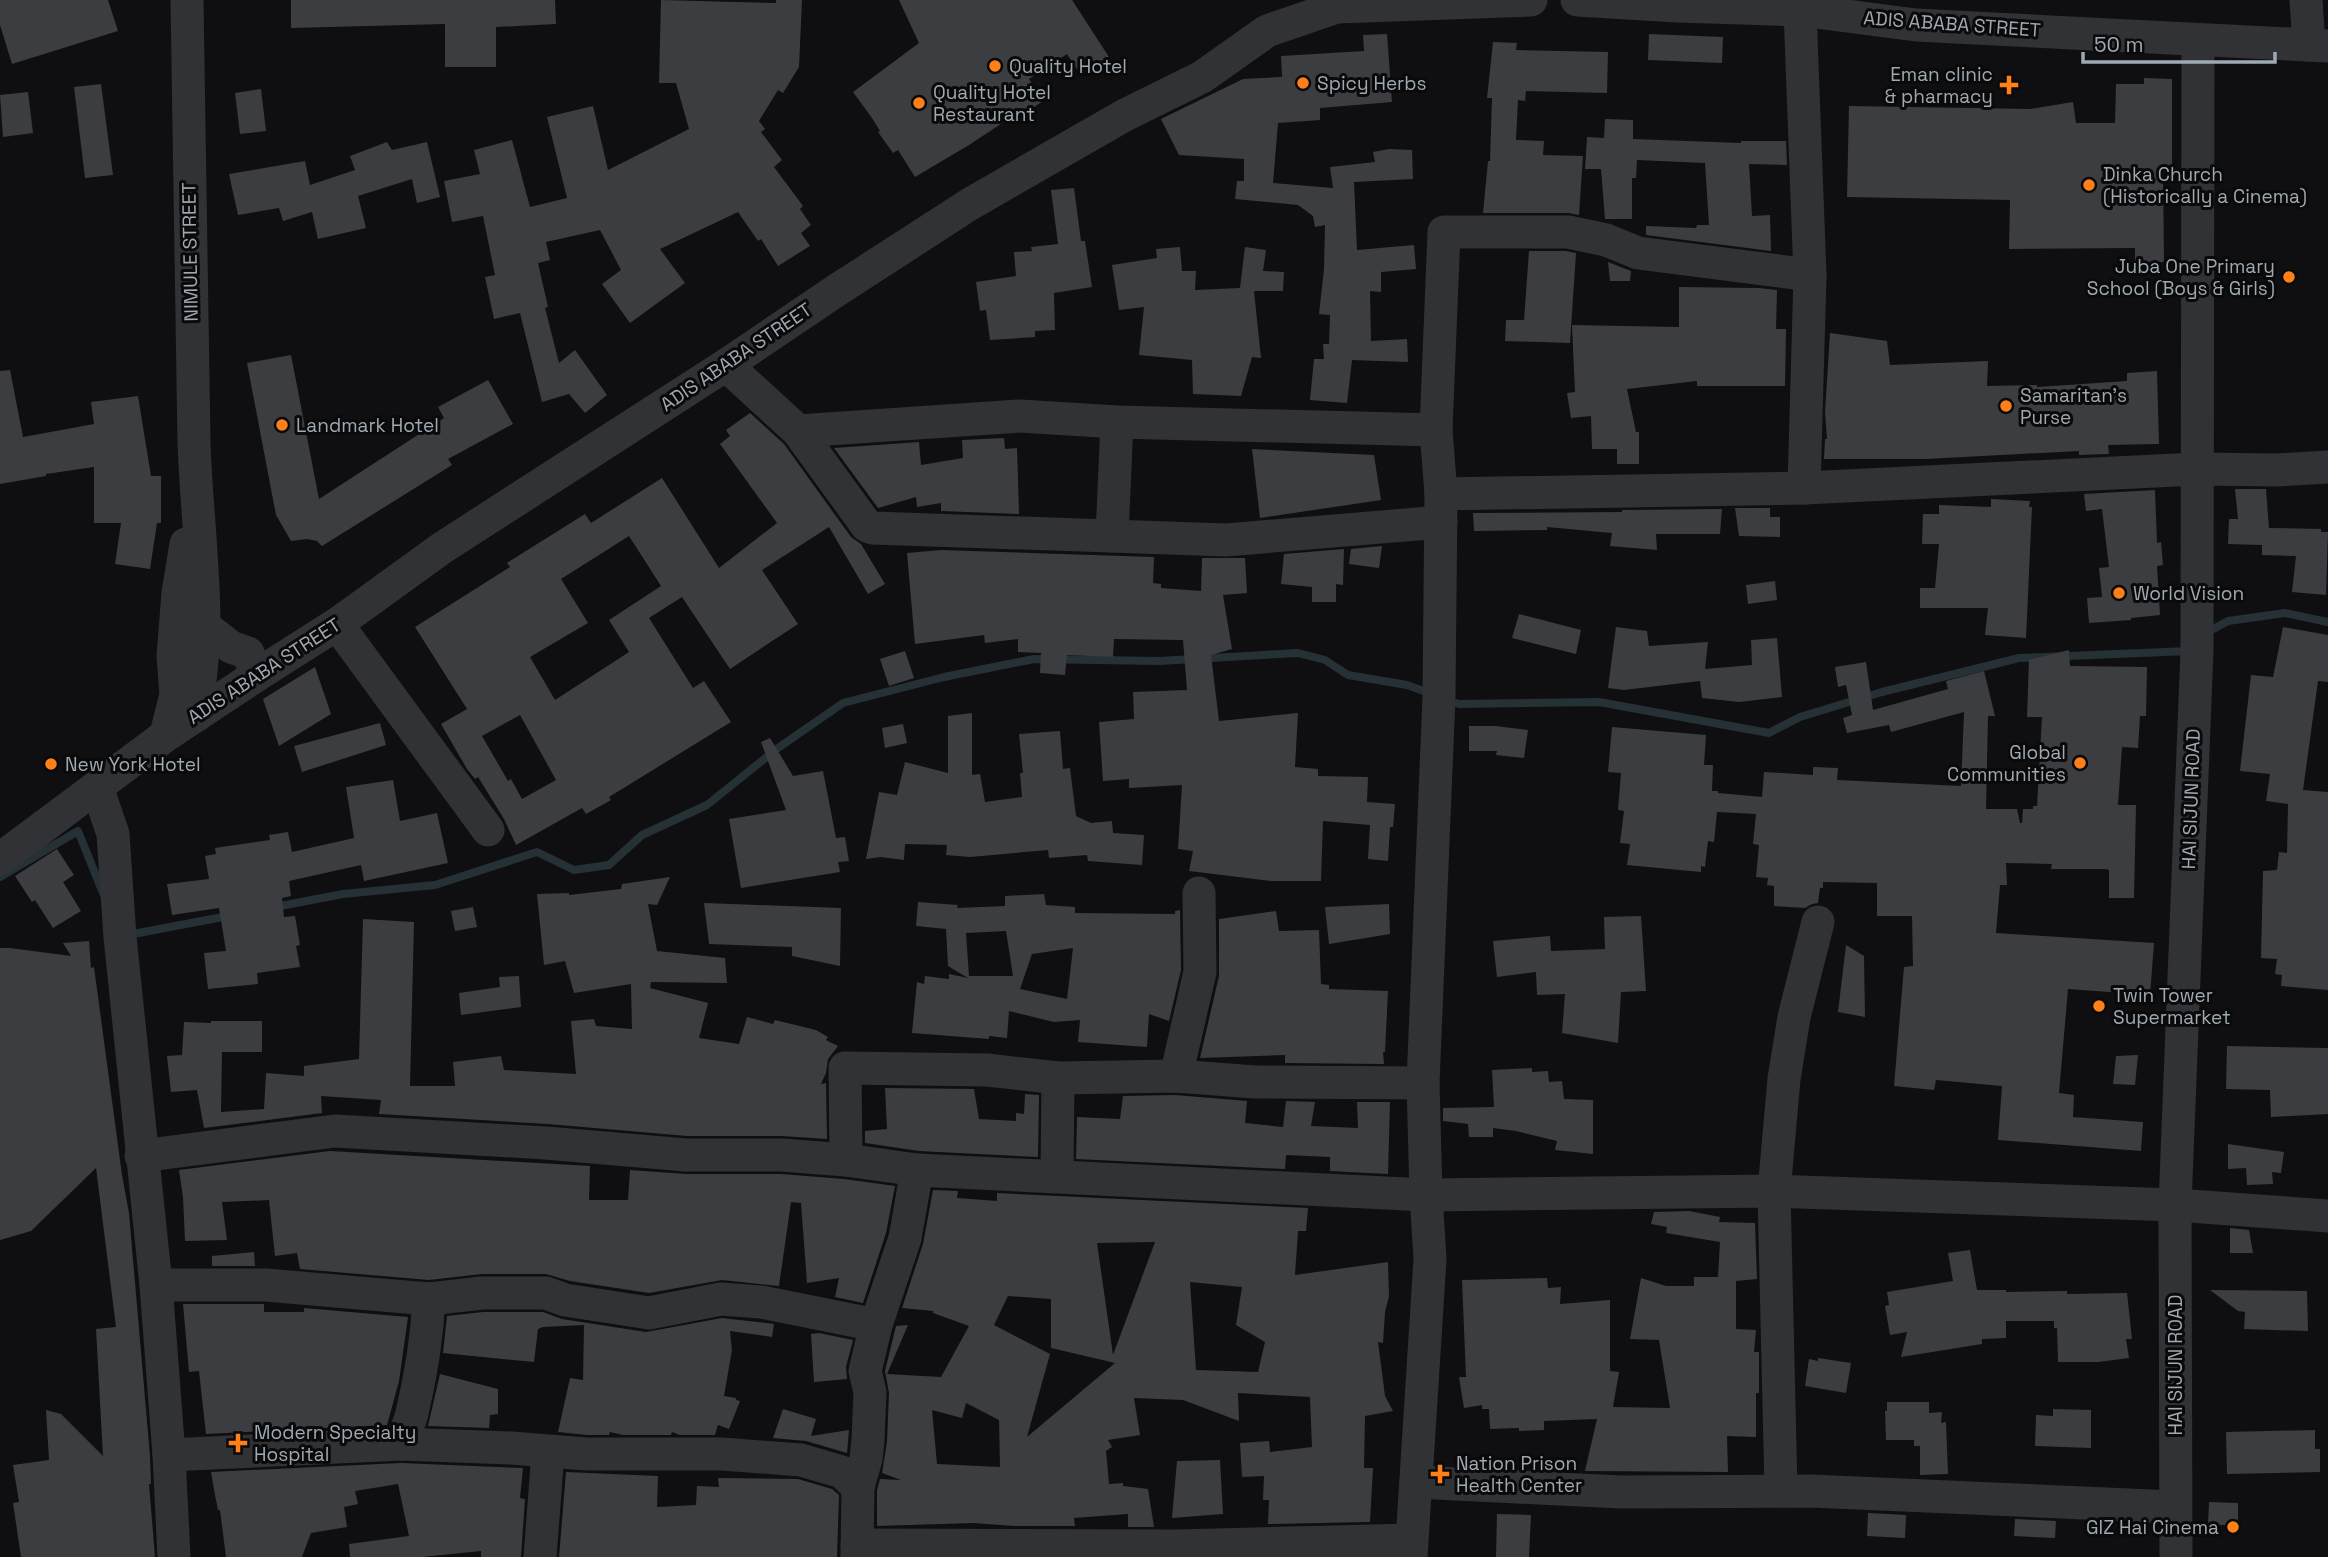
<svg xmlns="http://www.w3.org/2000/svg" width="2328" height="1557" font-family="'Space Grotesk',sans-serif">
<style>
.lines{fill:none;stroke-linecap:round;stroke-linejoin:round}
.stream{stroke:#253135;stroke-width:8}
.building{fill:#3b3d41;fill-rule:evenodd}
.minor{stroke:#303236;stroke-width:33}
.poi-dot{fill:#ff7f18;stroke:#0a0a0b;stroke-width:2.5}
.labels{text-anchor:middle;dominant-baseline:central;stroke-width:6;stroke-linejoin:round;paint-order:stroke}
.street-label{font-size:19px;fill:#9ea9b3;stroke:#0a0a0b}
.poi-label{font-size:19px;fill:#9ea9b3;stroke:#0a0a0b;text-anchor:start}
</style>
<rect width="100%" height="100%" fill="#0f0f11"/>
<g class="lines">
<g class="stream">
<path d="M2206,633L2228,621L2285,613L2328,622"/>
<path d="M1447,700L1459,704L1599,702L1769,733L1800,717L1882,692L2019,658L2189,651"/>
<path d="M0,877L78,831L103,893"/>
<path d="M275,907L343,894L435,885L537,852L574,870L609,865L642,835L707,805L778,748L843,703L944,677L1034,659L1159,661L1298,653L1325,660L1348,675L1407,685L1432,694"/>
<path d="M128,935L228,916"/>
</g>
</g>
<g class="building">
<path d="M0,0H108L118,31L12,64L0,25Z"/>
<path d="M291,0H555L556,24L496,27V67H445V24L291,28Z"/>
<path d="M661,0L776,3V0H802L799,67L783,93L778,90L759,121L765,129L761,132L782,160L774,167L803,206L800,209L811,225L801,233L810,246L778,266L761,239L758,241L738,212L660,249L685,283L630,323L602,284L621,270L600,230L546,242L550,260L538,263L548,307L545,308L559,363L575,350L607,395L585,413L569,394L542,402L520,313L494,319L485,277L495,275L483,216L452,222L444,181L480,174L474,150L512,140L530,207L567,198L547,117L593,106L608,170L689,129L676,83H659Z"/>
<path d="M899,0H1072L1109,57L1081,75L1067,54L1029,79L1043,101L1024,114L1022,110L969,145L915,177L898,150L893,153L878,132L880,131L872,118L853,92L919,43Z"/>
<path d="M1387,34L1392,102L1320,108V120L1278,123L1273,183L1333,188L1330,167L1375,162L1373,152L1389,149L1412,150L1413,179L1354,182L1357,250L1414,245L1416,269L1381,272V292L1370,291L1371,341L1407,339L1408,362L1352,360L1347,403L1310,400L1314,359H1324L1323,344H1329L1330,315L1319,314L1324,269L1325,225L1315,227L1313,216L1298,205L1235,199L1237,181H1244V159L1179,155L1161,119L1243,79L1282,77L1281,56L1364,51L1363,35Z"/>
<path d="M1649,34L1723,37L1722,63L1648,60Z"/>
<path d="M1493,42L1517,43L1516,50L1608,52L1607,93L1526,91L1525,101L1518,100L1516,140L1544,141L1543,155L1583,156L1579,215L1568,213H1483L1488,161H1490L1492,98H1487Z"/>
<path d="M2144,78L2172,79V173L2163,172L2164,262L2135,263V248L2009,249L2010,200L1847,197L1849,106L2030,109L2073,102L2076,123H2115L2116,84H2144Z"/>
<path d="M101,84L113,175L85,178L74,87Z"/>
<path d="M261,89L266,131L240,134L235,93Z"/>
<path d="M28,92L33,133L3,137L0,95Z"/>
<path d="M1605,119L1633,120V139L1741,143V141H1786L1787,165L1749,164L1752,216L1770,215L1771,251L1646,235V226L1696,228L1697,225H1709L1705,163L1637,160L1636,178H1632V219H1605L1601,169H1585L1587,137L1604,138Z"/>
<path d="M387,142L392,150L427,142L440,197L417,203L412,179L358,196L366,228L318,239L312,212L283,221L279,208L238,215L229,174L305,161L310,185L355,170L350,156Z"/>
<path d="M1074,188L1081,241H1085L1092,287L1054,293L1055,330L1035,331V337L990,340L986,310L980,311L976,282L1016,276L1014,252L1032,251L1031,247L1058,244L1051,190Z"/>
<path d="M1180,247L1182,271H1196L1195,290L1240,288L1245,247L1266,250L1263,271L1284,272L1283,291H1254L1261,358L1252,357L1241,396L1193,394L1192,360L1139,355L1144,307L1119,310L1112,265L1157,258L1156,249Z"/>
<path d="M1529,251H1566L1576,253L1570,343L1505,341L1506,320H1524Z"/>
<path d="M1608,262L1631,271L1630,281H1610Z"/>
<path d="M1679,287L1758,288L1777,290L1776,329H1786L1785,386H1697V381L1627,389L1636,432H1639V464H1617V449H1592L1591,416L1571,418L1567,393L1575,392L1572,325L1679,327Z"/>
<path d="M1830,333L1887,341L1890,365L1988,361L1987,386L2037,385V387L2127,381V373L2157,371L2159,444L2108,445L2109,454L2079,455V451L1926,459H1824L1825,439H1827L1825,412Z"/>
<path d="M291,355L319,499L444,418L438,407L488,380L513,424L448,459L452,465L322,546L317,541L307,539L291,541L276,515L247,363Z"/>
<path d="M10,370L23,437L94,424L91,402L138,396L151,476H161V523H157L150,569L115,564L121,523H94V467L46,474V476L0,484V371Z"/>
<path d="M750,413L784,444L851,537L861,544L885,584L868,594L829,527L762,570L798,624L730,669L682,597L649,618L693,688L704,681L731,722L609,797L611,800L586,814L582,808L516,845L504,819L478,777L475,779L467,769L441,724L467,709L415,627L510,567L507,563L585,514L591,523L662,478L719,568L777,523L720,444L730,436L726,430ZM629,536L661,586L609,620L629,652L555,700L530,657L588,623L561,579ZM520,715L556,780L522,799L511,779L508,781L482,736Z"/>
<path d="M1004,438L1005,449L1017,448L1019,514L941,511V503L917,507L916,497L878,508L834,448L919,442L921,465L963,458L962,440Z"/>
<path d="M1252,449L1374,455L1381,500L1260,518Z"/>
<path d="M2235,489H2266L2269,528L2321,529V532H2328L2326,595L2292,592L2296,556L2262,555V545L2228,544L2229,519H2238Z"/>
<path d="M2155,490L2157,543L2161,542L2163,565L2157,566L2160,615L2131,618V620L2089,623L2087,598L2102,597L2099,568L2109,567L2102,509L2086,511L2084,494Z"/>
<path d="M1991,499L2030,501L2029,507H2032L2026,638L1985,635L1988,608H1920V588H1935L1939,544H1922L1923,514H1939V505L1991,507Z"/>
<path d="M1735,508H1770V517H1780V537L1739,536Z"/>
<path d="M1722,509L1720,534H1656L1657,550L1610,546L1612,533L1547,527V530L1474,531L1473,513L1622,512V510Z"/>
<path d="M1382,546L1379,568L1349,564L1351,549Z"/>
<path d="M1344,549L1343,585L1336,584V602H1312V587L1281,584L1284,554Z"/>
<path d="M941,550L1154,557L1153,583L1161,584V588L1201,591L1202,558H1245L1247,593L1223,595L1232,649L1211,655L1219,721L1298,713L1295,767L1318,769V776L1368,777L1367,802L1395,804L1393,827H1390L1388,861L1368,859L1370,825L1323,821L1321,881H1271L1189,871L1193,851L1178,849L1182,785L1129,788V779L1103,781L1099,722L1134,719L1133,692L1187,690L1183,640L1114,639L1113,657L1067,655L1065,675L1040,673L1041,653L1018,652V639L985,643L984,635L915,644L907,553Z"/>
<path d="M1775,581L1777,600L1748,604L1746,585Z"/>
<path d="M1519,614L1581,630L1576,654L1512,638Z"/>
<path d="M1616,627L1647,631L1649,646L1708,642L1705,669L1752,665L1751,640L1777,638L1782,697L1739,702L1702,698L1700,681L1624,690L1608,688Z"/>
<path d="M2283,627L2328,635V682L2318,681L2303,790L2328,792V990L2281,986L2282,975L2275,974L2277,959L2261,958L2263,871L2277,870L2279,852L2287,853L2288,804L2266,801L2270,774L2240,771L2251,675L2273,677Z"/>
<path d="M2069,650L2070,666L2147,667L2146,716H2140L2138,748L2122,747L2118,805H2136L2134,898H2109V870L2105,869H2051L2052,864L2006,863L2007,885H2000L1996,933L2154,943L2150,995L2068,989L2059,1093L2074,1095L2073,1117L2143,1122L2141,1151L1998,1140L2002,1086L1936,1080L1934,1090L1894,1086L1904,967L1913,966L1912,916H1877V883L1823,882V888H1820L1818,903L1812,904L1805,908L1774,906V886L1767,885L1768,878L1756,877L1759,845L1753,844L1756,814L1717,812L1714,842L1708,841L1705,867L1701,866V872L1627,865L1630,844L1620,843L1624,811L1618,810L1621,773L1608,772L1612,727L1706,735L1704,765H1713L1712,791H1718V793L1762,797L1764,772L1813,775V767L1838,768L1837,780L1961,786L1964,712L1891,732L1889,725L1847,733L1843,718L1852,715L1846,685L1838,687L1835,667L1866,662L1873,710L1948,689L1946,681L1984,671L1995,716H1988L1986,809H2017L2020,823H2022L2023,809H2033V806H2037L2042,717H2027L2029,660Z"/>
<path d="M905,651L914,678L889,686L880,659Z"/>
<path d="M315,667L331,714L279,746L263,699Z"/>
<path d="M972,713V775L980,774L985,802L1022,797L1020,773H1023L1019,734L1060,731L1063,769L1070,768L1076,816L1091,823L1112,821L1113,833L1144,835L1142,865L1088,861L1087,855L1049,858L1048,850L970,857L946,855L947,845L905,844L904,860L881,857L866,859L879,792L897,795L905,762L948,773V716Z"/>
<path d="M380,723L386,745L302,772L294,746Z"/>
<path d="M903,724L907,743L885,748L882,728Z"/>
<path d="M1469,726H1495L1528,730L1524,758L1496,755L1497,751H1469Z"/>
<path d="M770,738L793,776L823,771L836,838L845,837L849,861L838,862L840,872L741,888L729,819L786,810L761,742Z"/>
<path d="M393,780L400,821L437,813L448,863L364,881L361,865L289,881L291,896L282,898L284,917L295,916L300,945L296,946L300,967L257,973L258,984L208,989L204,953L226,951L219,908L172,915L167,884L209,879L205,856L216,854L215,848L270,840L269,835L288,832L292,852L354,838L346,787Z"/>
<path d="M57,849L74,875L63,882L81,911L53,928L35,900L32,902L15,876Z"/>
<path d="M670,877L657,905L648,904L657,951L725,958L727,983L651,982L650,988L708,1003L699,1038L739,1044L747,1017L773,1024L775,1020L816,1030L828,1037L826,1040L838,1046L828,1059L826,1073L821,1084L826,1083L827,1139L782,1136H687L548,1124L379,1114L381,1100L321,1096L322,1113L204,1128L197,1090L171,1092L167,1056L182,1055L184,1022L211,1023V1021H262V1052H222L221,1112L264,1109L266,1073L304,1076V1066L359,1059L363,919L414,922L410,1086H455L453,1062L501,1056L504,1070L576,1074L571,1021L594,1019L596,1026L632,1029L631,984L574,993L565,961L544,965L537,894L569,893V895L621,889L622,884Z"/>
<path d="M1044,894L1046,905L1075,907V913L1175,914V911L1180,910L1181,970L1169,1021L1149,1014L1147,1047L1078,1042L1080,1020L1054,1022L1009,1011L1007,1038L989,1036V1039L912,1033L917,982L924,984L925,976L949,979V974L968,978L948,966L946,929L916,926L918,902L958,905L957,908L1005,906V896ZM1006,931L1013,976H969L966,933ZM1073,948L1067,999L1020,989L1032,954Z"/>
<path d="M704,903L841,908L840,966L792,956V947L709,944Z"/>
<path d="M1389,904L1390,934L1329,944L1325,907Z"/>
<path d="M473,907L477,927L455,931L451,911Z"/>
<path d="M1276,911L1279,931L1319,930L1321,984L1329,985V989L1388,991L1385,1052H1383L1384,1064L1285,1063V1055L1200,1058L1219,976V919Z"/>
<path d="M1641,916L1646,991L1621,992L1618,1043L1562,1033L1565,994L1537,995L1536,972L1497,977L1493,941L1550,936L1551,951L1605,949L1604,917Z"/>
<path d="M89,941L91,968L94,967L122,1175L129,1213L150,1456L151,1484H149L155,1557H21L13,1503L19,1502L13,1465L49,1460L46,1410L61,1414L103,1456L96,1329L116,1327L96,1168L31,1231L0,1240V948H10L71,956L63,943Z"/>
<path d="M1846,945L1864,956L1865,1017L1838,1012Z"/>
<path d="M519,976L521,1007L461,1015L459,993L500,987L499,977Z"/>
<path d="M2227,1046L2328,1048V1114L2271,1117L2270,1090L2226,1089Z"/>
<path d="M2138,1055L2135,1085L2113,1084L2116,1056Z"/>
<path d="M1532,1068V1072L1548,1071L1549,1082L1562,1081L1564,1099L1593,1100V1154L1555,1150L1557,1141L1516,1131L1493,1128V1137H1469L1468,1124L1443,1121V1108L1494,1107L1492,1070Z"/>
<path d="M885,1088L974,1089L979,1119L1016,1121V1113L1024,1114L1025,1094L1039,1095L1038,1157L919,1151L865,1143V1131L887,1129Z"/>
<path d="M1175,1095L1247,1101L1245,1123L1283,1127L1286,1101L1315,1102L1311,1126L1358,1128L1357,1102H1390L1388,1174L1330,1171V1157L1286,1155L1285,1169L1076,1159L1077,1117L1120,1119L1123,1096Z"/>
<path d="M2228,1144L2284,1152L2281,1173L2272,1172L2273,1184L2247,1185L2246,1168L2228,1169Z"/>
<path d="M330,1151L590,1166L589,1200H628L630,1170L686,1174H781L844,1179L895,1186L886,1233L863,1303L835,1297L839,1278L807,1283L801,1203L791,1202L779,1286L722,1280L649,1293L570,1281L546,1274H482L429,1280L300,1269L297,1253L275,1256L269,1200L222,1202L227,1240L185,1241L183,1197L179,1170Z"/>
<path d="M933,1190L958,1191L957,1198L997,1201V1193L1308,1208L1306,1231H1298L1295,1275L1388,1262L1389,1296L1385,1312L1383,1343L1378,1342L1385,1396L1393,1411L1365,1416L1364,1468H1373L1370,1522L1268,1524L1269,1500H1263L1264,1476L1242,1477L1240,1443L1269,1441L1270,1452L1312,1447L1310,1397L1238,1393L1239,1421L1183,1400L1134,1398L1140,1435L1108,1440L1112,1447L1106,1451L1109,1484L1123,1483V1486L1148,1489L1154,1527H1128V1514L1074,1518L1075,1526H1014L973,1523L877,1526V1490L880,1479L901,1480L882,1473L887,1442L889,1393L885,1371L896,1326L908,1325L887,1374L941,1377L969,1326L933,1313V1311L902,1308L923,1244ZM1155,1242L1113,1355L1097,1243ZM1190,1282L1242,1287L1236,1325L1265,1342L1258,1372L1196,1370ZM1008,1296L1051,1299V1348L1115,1363L1027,1437L1050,1354L994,1325ZM966,1403L999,1420L1000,1467L937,1464L932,1410L962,1418Z"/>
<path d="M1689,1211L1720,1217L1719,1222L1755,1223L1757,1279L1736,1281V1329L1756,1330L1754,1352H1759V1393H1756V1437L1727,1436L1728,1472L1585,1471L1597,1419L1544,1421V1430L1519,1431V1428L1490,1429L1489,1409H1482V1405L1464,1408L1459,1377H1466L1462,1280L1547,1278L1548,1288L1561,1287L1560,1304L1610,1300V1371L1619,1372L1613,1407L1670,1408L1659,1340L1630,1339L1641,1278L1666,1286H1694V1277H1718L1720,1242L1666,1233L1667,1227L1651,1224L1654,1212Z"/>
<path d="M2230,1228L2249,1230L2253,1253H2230Z"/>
<path d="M1970,1250L1977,1290H2006V1292L2067,1291V1294L2127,1293L2132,1339H2126L2129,1358L2098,1362H2058L2057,1328H2054V1321H2006V1338L1982,1339V1344L1901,1357L1907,1332L1890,1335L1885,1306L1889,1305L1887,1292L1953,1281L1948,1253Z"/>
<path d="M254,1252L255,1266H212V1256Z"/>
<path d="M2210,1290L2307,1291L2308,1331L2244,1329L2245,1312L2238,1311Z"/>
<path d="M183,1304H264V1312H304V1308L408,1317L399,1381L387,1425L206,1434L199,1371L189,1372Z"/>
<path d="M483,1312H543L562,1319L646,1332L722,1318L774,1324L772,1337L730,1331L732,1350L724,1396L736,1398V1400L740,1401L729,1429L718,1425L715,1435H680L672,1432L671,1435H623L610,1432L609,1435H587L558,1432L570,1378L583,1380L584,1325L543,1327L538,1329L534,1362L443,1353L447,1316Z"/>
<path d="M819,1333L853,1340L846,1367L847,1379L814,1382L811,1334Z"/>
<path d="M1818,1358L1851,1363L1846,1393L1805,1386L1809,1359L1818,1361Z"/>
<path d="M440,1374L498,1389V1414L490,1415L489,1428L428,1426Z"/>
<path d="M1887,1402H1929V1413L1942,1412L1941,1423L1946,1422L1948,1474L1920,1475V1446H1914V1440H1886L1885,1411H1887Z"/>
<path d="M783,1409L816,1419L811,1436L849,1430L847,1453L806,1441L773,1438Z"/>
<path d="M2053,1409L2091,1410V1448L2035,1446L2036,1415L2053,1416Z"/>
<path d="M2315,1430V1449H2320V1472L2227,1474L2226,1432Z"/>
<path d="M1220,1460L1223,1514L1172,1518L1177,1461Z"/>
<path d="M401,1463L523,1468L520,1498L525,1499L521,1557H481V1551L422,1557H350L349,1544L409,1536L398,1484L355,1491L358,1504L344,1507L347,1527L311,1533L302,1557H226L220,1510H218L215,1495L211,1472Z"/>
<path d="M566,1472L658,1476L657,1507L696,1505L697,1486L719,1487L718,1478L798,1479L832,1489L839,1495L837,1557H559Z"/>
<path d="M2209,1502L2238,1503V1525H2208Z"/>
<path d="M1868,1513L1906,1515L1905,1538L1867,1536Z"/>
<path d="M1497,1514L1531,1515L1529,1557H1496Z"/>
<path d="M2015,1519L2056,1521L2055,1538L2014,1536Z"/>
</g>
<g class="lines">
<g class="minor">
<path d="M187,0L194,443C196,503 204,564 204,625C204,655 199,686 196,716"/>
<path d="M1577,0L1678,6L1800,10L1916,25L2328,46"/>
<path d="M2306,0L2309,45"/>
<path d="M1800,10L1810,275L1804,488"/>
<path d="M726,365L798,431L867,526L873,528L1226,540L1441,522"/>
<path d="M798,431L1020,416L1117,422L1436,430"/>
<path d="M1441,494L1804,488L2197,469L2277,470L2328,467"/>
<path d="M1112,536L1117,422"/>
<path d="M337,624L488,830"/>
<path d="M204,626L231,647L248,653L257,675"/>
<path d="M167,730L176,695L173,656L178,593L186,544"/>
<path d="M97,787L113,834L120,937L156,1285L169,1455L174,1557"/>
<path d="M0,859L165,736L257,675L337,624L442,548L726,365L837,290L970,204L1125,115L1202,77L1267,31L1337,7L1531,0"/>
<path d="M1176,1076L1200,972L1199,893"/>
<path d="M141,1156L335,1131L546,1143L686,1155H782L846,1160L917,1170"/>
<path d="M846,1160L845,1068L987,1070L1058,1078L1176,1076L1255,1082L1423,1083"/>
<path d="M1057,1175L1058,1078"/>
<path d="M156,1285H266L429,1299L482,1293H546L565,1300L649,1313L721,1299L761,1302L876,1325"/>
<path d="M401,1444C404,1433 410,1423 412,1413C421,1375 427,1338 429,1299"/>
<path d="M169,1455L401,1444L511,1448L586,1454H722L801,1460L842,1472L858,1487"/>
<path d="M1416,1482L1621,1492L1812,1491L2175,1507"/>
<path d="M1781,1490L1774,1191L1784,1079L1794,1017L1818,922"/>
<path d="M857,1545L1177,1546L1411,1540"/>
<path d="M540,1557L548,1452"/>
<path d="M857,1557L858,1487L866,1459L868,1440L870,1392L865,1371L876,1325L905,1238L917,1170L1426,1195L1774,1191L2175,1205L2328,1216"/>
<path d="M1411,1557L1430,1259L1426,1195L1423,1083L1439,697L1441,494L1436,430L1444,232H1568L1606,240L1638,253L1810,275"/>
<path d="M2176,1557L2175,1205L2197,650L2198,40"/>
</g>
</g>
<g class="poi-dot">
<circle cx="995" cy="66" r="7"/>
<circle cx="1303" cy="83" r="7"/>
<path d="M2005.5 74.5h7v7h7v7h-7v7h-7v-7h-7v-7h7z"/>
<circle cx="919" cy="103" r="7"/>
<circle cx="2089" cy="185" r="7"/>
<circle cx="2289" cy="277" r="7"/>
<circle cx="2006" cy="406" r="7"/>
<circle cx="282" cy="425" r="7"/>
<circle cx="2119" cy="593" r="7"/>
<circle cx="2080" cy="763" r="7"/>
<circle cx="51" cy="764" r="7"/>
<circle cx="2099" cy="1006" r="7"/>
<path d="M234.5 1432.5h7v7h7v7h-7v7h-7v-7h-7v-7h7z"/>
<path d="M1436.5 1463.5h7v7h7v7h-7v7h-7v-7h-7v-7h7z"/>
<circle cx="2233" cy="1527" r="7"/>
</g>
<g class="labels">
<g class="street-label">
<text transform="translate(1952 24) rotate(4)">ADIS ABABA STREET</text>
<text transform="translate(190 252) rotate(-91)">NIMULE STREET</text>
<text transform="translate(736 357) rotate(-34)">ADIS ABABA STREET</text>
<text transform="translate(264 671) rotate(-33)">ADIS ABABA STREET</text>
<text transform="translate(2191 799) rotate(-88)">HAI SIJUN ROAD</text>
<text transform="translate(2175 1365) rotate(-90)">HAI SIJUN ROAD</text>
</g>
<g class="poi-label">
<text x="1009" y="66">Quality Hotel</text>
<text x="1993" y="74" text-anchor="end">Eman clinic<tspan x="1993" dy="22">&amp; pharmacy</tspan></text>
<text x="1317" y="83">Spicy Herbs</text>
<text x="933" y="92">Quality Hotel<tspan x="933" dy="22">Restaurant</tspan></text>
<text x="2103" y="174">Dinka Church<tspan x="2103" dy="22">(Historically a Cinema)</tspan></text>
<text x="2275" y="266" text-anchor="end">Juba One Primary<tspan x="2275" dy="22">School (Boys &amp; Girls)</tspan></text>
<text x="2020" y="395">Samaritan's<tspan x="2020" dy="22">Purse</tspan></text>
<text x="296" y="425">Landmark Hotel</text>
<text x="2133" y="593">World Vision</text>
<text x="2066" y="752" text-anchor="end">Global<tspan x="2066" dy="22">Communities</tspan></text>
<text x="65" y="764">New York Hotel</text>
<text x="2113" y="995">Twin Tower<tspan x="2113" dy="22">Supermarket</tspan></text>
<text x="254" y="1432">Modern Specialty<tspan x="254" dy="22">Hospital</tspan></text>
<text x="1456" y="1463">Nation Prison<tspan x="1456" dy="22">Health Center</tspan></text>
<text x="2219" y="1527" text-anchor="end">GIZ Hai Cinema</text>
</g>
</g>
<path d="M2083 52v10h192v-10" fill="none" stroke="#9ea9b3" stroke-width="3.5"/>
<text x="2094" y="52" font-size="21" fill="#9ea9b3" stroke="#0a0a0b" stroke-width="5" paint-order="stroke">50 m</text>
</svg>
